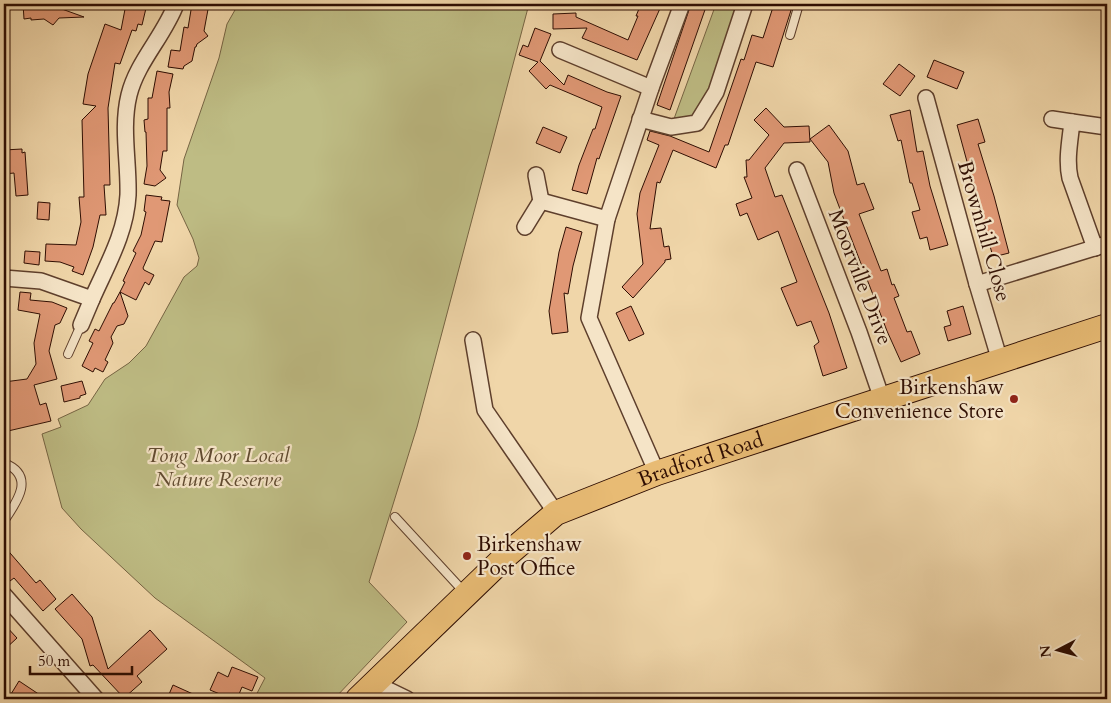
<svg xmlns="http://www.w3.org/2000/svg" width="1111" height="703" font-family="Cardo,serif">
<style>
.green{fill:#bebc84;stroke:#766443}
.building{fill:#e09875;stroke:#2e0d02}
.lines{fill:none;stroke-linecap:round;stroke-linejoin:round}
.service-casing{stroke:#5e3f2c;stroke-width:10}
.minor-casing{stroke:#5e3f2c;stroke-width:18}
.primary-casing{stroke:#2e0d02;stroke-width:26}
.service{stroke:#f5e4c7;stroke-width:8}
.minor{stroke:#f5e4c7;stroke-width:15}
.primary{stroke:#e8bb74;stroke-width:24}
.poi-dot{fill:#8f2418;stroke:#f5e4c7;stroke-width:2}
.labels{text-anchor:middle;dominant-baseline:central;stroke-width:4.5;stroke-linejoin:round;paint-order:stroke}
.street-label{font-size:21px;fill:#2e0d02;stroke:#f5e4c7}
.poi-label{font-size:21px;fill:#2e0d02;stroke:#f5e4c7;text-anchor:end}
.park-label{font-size:21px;font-style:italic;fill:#604a30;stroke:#f5e4c7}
</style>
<rect width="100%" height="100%" fill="#f0d6a9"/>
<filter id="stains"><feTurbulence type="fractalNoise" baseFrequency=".004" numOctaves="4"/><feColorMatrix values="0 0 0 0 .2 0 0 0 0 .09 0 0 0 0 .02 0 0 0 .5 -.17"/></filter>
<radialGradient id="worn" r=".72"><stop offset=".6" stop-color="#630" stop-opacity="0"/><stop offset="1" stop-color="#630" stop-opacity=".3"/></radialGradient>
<g class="green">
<path d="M236,4H529L417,427L369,582L407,622L334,699H254L265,678L155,598L81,529L62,508L42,434L61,427L58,419L88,405L105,379L129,363L146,346L184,277L197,266L199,258L193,239L177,205L184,159L219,58L227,24L235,10Z"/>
<path d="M716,4H745L697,123L671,127Z"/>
</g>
<g class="building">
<path d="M23,4H48L84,17L59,18L53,25L44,19L31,20V18L24,19Z"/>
<path d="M126,4H147L142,25L138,24L136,31L132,30L120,64L115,63L108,108L110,185H104L106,215H100L93,247L83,275L72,271L74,267L60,262L45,261L46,244L76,245L81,222L79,197H84L82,120L96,106L83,104L88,74L105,24L121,30Z"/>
<path d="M192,4H209L204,31L208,36L197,44L196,47H195L192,61L184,66L183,69L168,67L171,50L180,51L184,27L188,28Z"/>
<path d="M641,4H662L637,60L582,38L587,28L553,29V14L576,13V17L628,40L638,16H636Z"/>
<path d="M691,4H707L670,110L657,105Z"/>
<path d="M774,4H793L773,67L756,62L728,145H725L716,168L673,150L660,183L657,182L650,229L661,228L664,247L669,246L671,259L665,260V262L633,298L622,287L643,264L637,214L640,193L659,145L647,140L650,131L670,136L709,152L741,59L744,60L752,35L763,38Z"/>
<path d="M535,28L551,34L540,61L564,85L568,75L607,92L621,96L599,159L597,158L587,194L572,190L579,165L593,129H595L602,107L550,85L546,89L529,71L538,62L519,55L523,45L528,47Z"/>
<path d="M934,60L964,72L957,89L927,77Z"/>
<path d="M899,64L915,76L900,96L883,84Z"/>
<path d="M157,71L173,74L169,92L170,108H167V151H163L160,170L166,178L155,186L144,184L147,166L146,132H145L144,120L148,119V98H152Z"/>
<path d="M766,108L784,127L809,126L810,142L784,143L765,168L775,197L782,195L829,313L847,368L823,376L814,346L819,342L811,321L797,326L781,288L797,282L778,231L758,240L747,213L740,216L736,204L752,198L744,177H747L746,160H749L769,135L754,120Z"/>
<path d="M910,110L917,152L923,151L930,186L948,245L930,250L927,237L920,239L912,212L920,210L912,183H910L901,140L898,141L890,115Z"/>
<path d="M978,119L985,142L978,144L994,196L1009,253L993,257L957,125Z"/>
<path d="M829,125L848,151L857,185L864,183L874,209L859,214L881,271L887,269L892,285L894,284L899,296L894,298L907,332L911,331L920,354L901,362L887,331L843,217L834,193L828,162L810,139Z"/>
<path d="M543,127L567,137L560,153L536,143Z"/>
<path d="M22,149V153L25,152L28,195L16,196L14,173L4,174V150Z"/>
<path d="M146,195L162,197L161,200L170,201L162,242L155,241L143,268L144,270L154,275L149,285L145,282L136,300L120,292L125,282L123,281L136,253L133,251L141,235L146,212L144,211Z"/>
<path d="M38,202L50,203L49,220L37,219Z"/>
<path d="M566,227L582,232L573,266L568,294L564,293L568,332L552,334L549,311L559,252Z"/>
<path d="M25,251L40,252L39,265L24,263Z"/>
<path d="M20,292L31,293L30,300L52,302L67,308L60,323L55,325L49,351L57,379L34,385L40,405L46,403L51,421L8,431L4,415V401L6,400L4,382L27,379L36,364L34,343L40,314L18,310Z"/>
<path d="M120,292L128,316L124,324L117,326L111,337L113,343L105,360L108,362L103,372L95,368L93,372L82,366L93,343L89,341L95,329L99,331L113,303H114Z"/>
<path d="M631,306L644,334L629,341L616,313Z"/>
<path d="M963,306L971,334L948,341L944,327L951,325L947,311Z"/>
<path d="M82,381L86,394L80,396V398L64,402L61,386Z"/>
<path d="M4,546L36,583L40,580L56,599L43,611L14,578L10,581L4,573Z"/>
<path d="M72,594L92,617L108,669L150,630L167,649L137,676L142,682L124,698L93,665L90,666L82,639L55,609Z"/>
<path d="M4,624L17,638L4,650Z"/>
<path d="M232,667L258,677L252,691L242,687L237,699H232L210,690L218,672L228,677Z"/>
<path d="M19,681L46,699H8Z"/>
<path d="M173,685L204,699H167Z"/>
</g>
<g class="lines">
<g class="service-casing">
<g id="service">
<path d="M790,35L799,4"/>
<path d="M68,354L81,325"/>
<path d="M4,463C36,476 17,502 4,521"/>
<path d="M395,517L465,593"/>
</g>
</g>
<g class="minor-casing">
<g id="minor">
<path d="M560,50L651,88"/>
<path d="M926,98L977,284L1000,361"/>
<path d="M640,119L671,127L697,123L716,92L745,4"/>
<path d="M1052,119L1072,122"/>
<path d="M797,170L859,332L882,399"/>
<path d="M536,175L541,201"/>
<path d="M525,227L541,201L607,219"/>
<path d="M1095,248L1070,178C1066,160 1070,141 1072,122L1107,127"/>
<path d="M4,278L41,281L92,299C107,265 126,233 128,195C129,162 121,128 129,95C137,62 164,36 176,4"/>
<path d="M977,284L1107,244"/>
<path d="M81,325L92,299"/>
<path d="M473,340L485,410L556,513"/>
<path d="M657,473L589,318L607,219L651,88L682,4"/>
<path d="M4,595L96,699"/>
<path d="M374,683L407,699"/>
</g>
</g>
<g class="primary-casing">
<g id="primary">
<path id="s1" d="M358,699L507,555L556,513L657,473L1107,326"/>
</g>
</g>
<use href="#service" class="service"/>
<use href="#minor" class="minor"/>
<use href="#primary" class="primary"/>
</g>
<g class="poi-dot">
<circle cx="1014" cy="399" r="5"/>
<circle cx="467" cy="556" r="5"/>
</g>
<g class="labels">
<g class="street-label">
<text transform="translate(984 231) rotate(74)">Brownhill Close</text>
<text transform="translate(860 277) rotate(69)">Moorville Drive</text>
<text stroke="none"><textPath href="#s1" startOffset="426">Bradford Road</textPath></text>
</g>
<g class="poi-label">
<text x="1004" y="387">Birkenshaw<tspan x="1004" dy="24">Convenience Store</tspan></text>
<text x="477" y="544" text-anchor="start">Birkenshaw<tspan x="477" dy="24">Post Office</tspan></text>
</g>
<g class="park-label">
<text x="218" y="455">Tong Moor Local<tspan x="218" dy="24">Nature Reserve</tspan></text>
</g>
</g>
<rect width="1111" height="703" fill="none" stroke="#f0d6a9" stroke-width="20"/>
<rect x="5" y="5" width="1101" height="693" fill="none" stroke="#2e0d02" stroke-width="2.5"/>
<rect x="10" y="10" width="1091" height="683" fill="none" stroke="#2e0d02"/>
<g transform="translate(1058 650) rotate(264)" stroke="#f5e4c7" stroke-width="4" paint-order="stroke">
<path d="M0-4L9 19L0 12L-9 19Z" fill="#2e0d02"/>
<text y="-8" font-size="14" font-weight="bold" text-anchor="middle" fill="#2e0d02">N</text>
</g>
<path d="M30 666v8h102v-8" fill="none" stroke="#2e0d02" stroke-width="2.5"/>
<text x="38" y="666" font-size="15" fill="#2e0d02" stroke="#f5e4c7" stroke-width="4" paint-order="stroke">50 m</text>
<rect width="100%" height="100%" filter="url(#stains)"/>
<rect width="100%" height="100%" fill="url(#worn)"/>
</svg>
